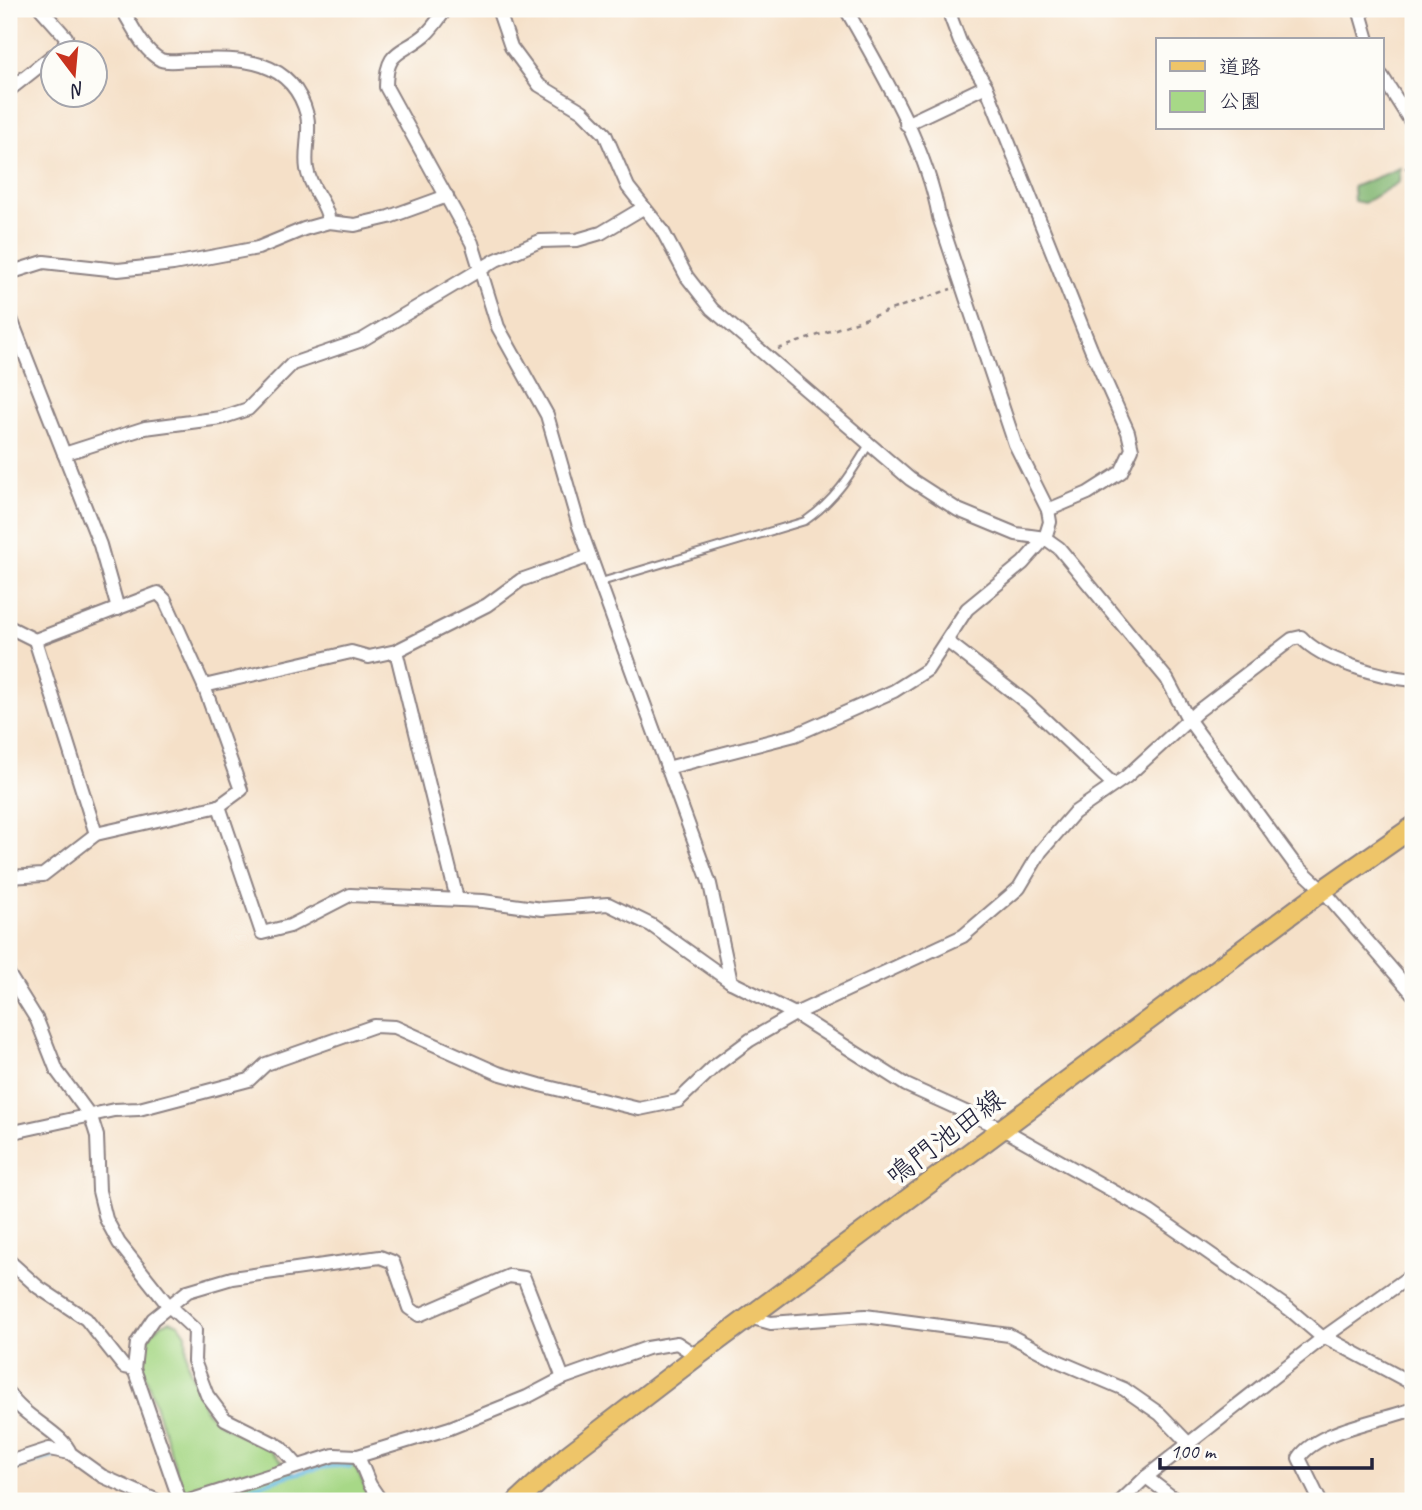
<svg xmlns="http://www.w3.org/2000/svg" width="1422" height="1510" font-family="Caveat,'Klee One',sans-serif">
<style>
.green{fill:#a7d887;stroke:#647d61;stroke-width:2}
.forest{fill:#85b874;stroke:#546d58;stroke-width:2}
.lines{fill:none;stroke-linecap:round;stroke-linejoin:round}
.stream{stroke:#69bce5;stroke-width:4.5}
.service-casing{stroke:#8c8182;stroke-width:10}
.minor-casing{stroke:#8c8182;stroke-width:16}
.primary-casing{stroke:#8c8182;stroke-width:23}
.path{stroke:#8c8182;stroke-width:2.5;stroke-dasharray:5 5;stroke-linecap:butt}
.service{stroke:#fff;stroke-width:6}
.minor{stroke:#fff;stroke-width:12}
.primary{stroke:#eec569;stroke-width:19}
.labels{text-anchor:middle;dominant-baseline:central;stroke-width:7;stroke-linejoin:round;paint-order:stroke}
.street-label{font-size:28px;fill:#22223b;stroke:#fdfcf7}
</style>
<rect width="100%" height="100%" fill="#fdfcf7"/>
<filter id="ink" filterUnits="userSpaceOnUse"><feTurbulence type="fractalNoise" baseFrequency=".0143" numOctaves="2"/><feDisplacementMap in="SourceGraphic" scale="14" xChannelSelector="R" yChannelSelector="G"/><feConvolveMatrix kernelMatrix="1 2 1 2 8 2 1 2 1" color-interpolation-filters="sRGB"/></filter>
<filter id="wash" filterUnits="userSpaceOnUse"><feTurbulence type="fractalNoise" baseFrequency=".00686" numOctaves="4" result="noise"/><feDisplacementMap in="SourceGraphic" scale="28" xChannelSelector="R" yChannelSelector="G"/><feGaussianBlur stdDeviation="1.57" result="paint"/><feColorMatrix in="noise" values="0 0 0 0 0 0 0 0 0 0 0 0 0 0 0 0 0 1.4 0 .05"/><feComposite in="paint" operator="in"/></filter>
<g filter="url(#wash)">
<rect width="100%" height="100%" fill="#f5e0c8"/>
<path class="green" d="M170,1321L179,1324L186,1334L187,1362L205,1410L222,1425L270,1450L294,1473C307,1470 343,1453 354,1466C362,1476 365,1491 372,1501H191L183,1491L142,1364C144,1345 150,1327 170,1321Z"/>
<path class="forest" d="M1400,168L1399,182L1364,203L1354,201L1353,187Z"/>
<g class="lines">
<g class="stream">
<path d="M9,22L21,9"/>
<path d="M9,1470L56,1455"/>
<path d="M214,1501C243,1491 323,1459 350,1467"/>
</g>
</g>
</g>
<g filter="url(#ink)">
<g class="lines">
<g class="service-casing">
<path id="service" d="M601,582L805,521C834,501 850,476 868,446"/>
</g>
<g class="minor-casing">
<g id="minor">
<path d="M41,9L66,37L63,50L59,52"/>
<path d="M122,9C132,25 143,51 161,60C169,63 183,60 193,60C241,58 292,58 307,115C311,132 304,151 307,169C310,189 327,202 329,222"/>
<path d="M446,9C440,17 433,28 425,35C401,55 386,49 386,87L472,243L498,327L547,415L579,526L710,884L731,982"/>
<path d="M498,9L511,47L539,85L582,111L605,134L628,187L662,230L687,277L712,309L910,479L958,510L1016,534L1045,538L1059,548L1167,679L1188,719L1293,862L1323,890L1413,994"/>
<path d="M953,9L951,18L960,42L986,86L1091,349L1128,432L1132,449L1121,472L1088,493L1048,510"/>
<path d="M1359,9L1368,40"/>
<path d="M9,12L11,9"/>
<path d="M1382,76L1413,125"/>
<path d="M9,90L52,56"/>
<path d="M906,124L986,86"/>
<path d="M9,273L44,262L118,270L173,264L258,248L304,229L329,222L355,225L389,217L447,196"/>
<path d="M9,314L100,545L118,609"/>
<path d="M64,454L145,428L221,418L248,409L292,364L362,340L496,260L540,241L577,240L601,233L643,208"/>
<path d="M9,627L35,640L158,593L165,600L204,686L351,652L369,657L396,651L487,605L521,580L590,556"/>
<path d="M35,640L96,834"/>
<path d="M948,642L1027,703L1114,785"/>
<path d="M396,651L457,899"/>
<path d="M204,686L241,790L219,806L262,933L290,926L350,895L483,901L542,909L608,904L651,925L731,982L795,1014L906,1085L1003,1129L1150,1212L1289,1309L1323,1338"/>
<path d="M667,768L795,735L894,691L927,670L967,609L1023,563L1045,538L1050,522L1048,510L1015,444L939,217C927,147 881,71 846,9"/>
<path d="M9,877L43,875L96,834L219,806"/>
<path d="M9,975L37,1020L57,1071L91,1117L97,1136L99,1191L106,1219L119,1243L168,1305L195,1330L194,1361L207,1395L225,1419L281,1447L297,1465"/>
<path d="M9,1133L114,1110L139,1109L249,1080L266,1064L374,1026L395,1027L498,1073L540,1085L639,1109L678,1101L715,1066L750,1040L795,1014L963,936L1019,888L1041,851L1074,813L1126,777L1198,711L1292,639L1301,637C1322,661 1382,677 1413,680"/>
<path d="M9,1261L38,1287L86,1319L124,1367L134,1369L180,1501"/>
<path d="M749,1317L771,1323L865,1316L1009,1335L1058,1361L1124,1389L1160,1414L1190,1445"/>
<path d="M1325,1337L1413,1384"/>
<path d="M134,1369L137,1343L153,1319L188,1291L232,1278L380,1257L393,1262L409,1308L419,1315L509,1276L524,1278L563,1378"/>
<path d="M9,1394C24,1418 63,1433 70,1453"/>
<path d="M358,1456L370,1485L381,1501"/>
<path d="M9,1462L49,1449L70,1453L102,1476L158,1501"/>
<path d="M1146,1477L1177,1501"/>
<path d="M189,1501L334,1455L358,1456L450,1428L527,1397L563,1378L647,1348L677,1343L697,1356"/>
<path d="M1121,1501L1146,1477L1323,1338L1413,1274"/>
<path d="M1320,1501L1299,1458C1317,1430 1382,1421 1413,1409"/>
</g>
</g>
<g class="primary-casing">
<path id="primary" d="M518,1501L568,1455L697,1356L1323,890L1413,827"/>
</g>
<g class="path">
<path d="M1413,157L1406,168L1413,195"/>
<path d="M778,349L951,289"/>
</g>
<use href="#service" class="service"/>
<use href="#minor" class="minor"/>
<use href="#primary" class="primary"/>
</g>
</g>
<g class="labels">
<g class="street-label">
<text transform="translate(945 1137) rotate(-37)">鳴門池田線</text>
</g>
</g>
<rect width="1422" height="1510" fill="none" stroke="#fdfcf7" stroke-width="35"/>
<rect x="1156" y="38" width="228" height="91" fill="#fdfcf7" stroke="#a5a5ac" stroke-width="2"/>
<rect x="1170" y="61" width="35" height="10" fill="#eec569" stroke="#a5a5ac" stroke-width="2"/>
<text x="1219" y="74" font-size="21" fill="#22223b">道路</text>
<rect x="1170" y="91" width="35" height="21" fill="#a7d887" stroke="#a5a5ac" stroke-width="2"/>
<text x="1219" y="108" font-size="21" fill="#22223b">公園</text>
<g transform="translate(74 74) rotate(164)"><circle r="33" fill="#fdfcf7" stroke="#a5a5ac" stroke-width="2"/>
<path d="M0-5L12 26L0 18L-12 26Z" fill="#c8321e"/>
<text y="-10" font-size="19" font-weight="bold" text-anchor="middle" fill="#22223b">N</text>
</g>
<path d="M1160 1458v10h212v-10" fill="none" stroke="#22223b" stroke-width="3.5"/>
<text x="1170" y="1458" font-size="21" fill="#22223b" stroke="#fdfcf7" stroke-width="5" paint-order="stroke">100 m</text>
</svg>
